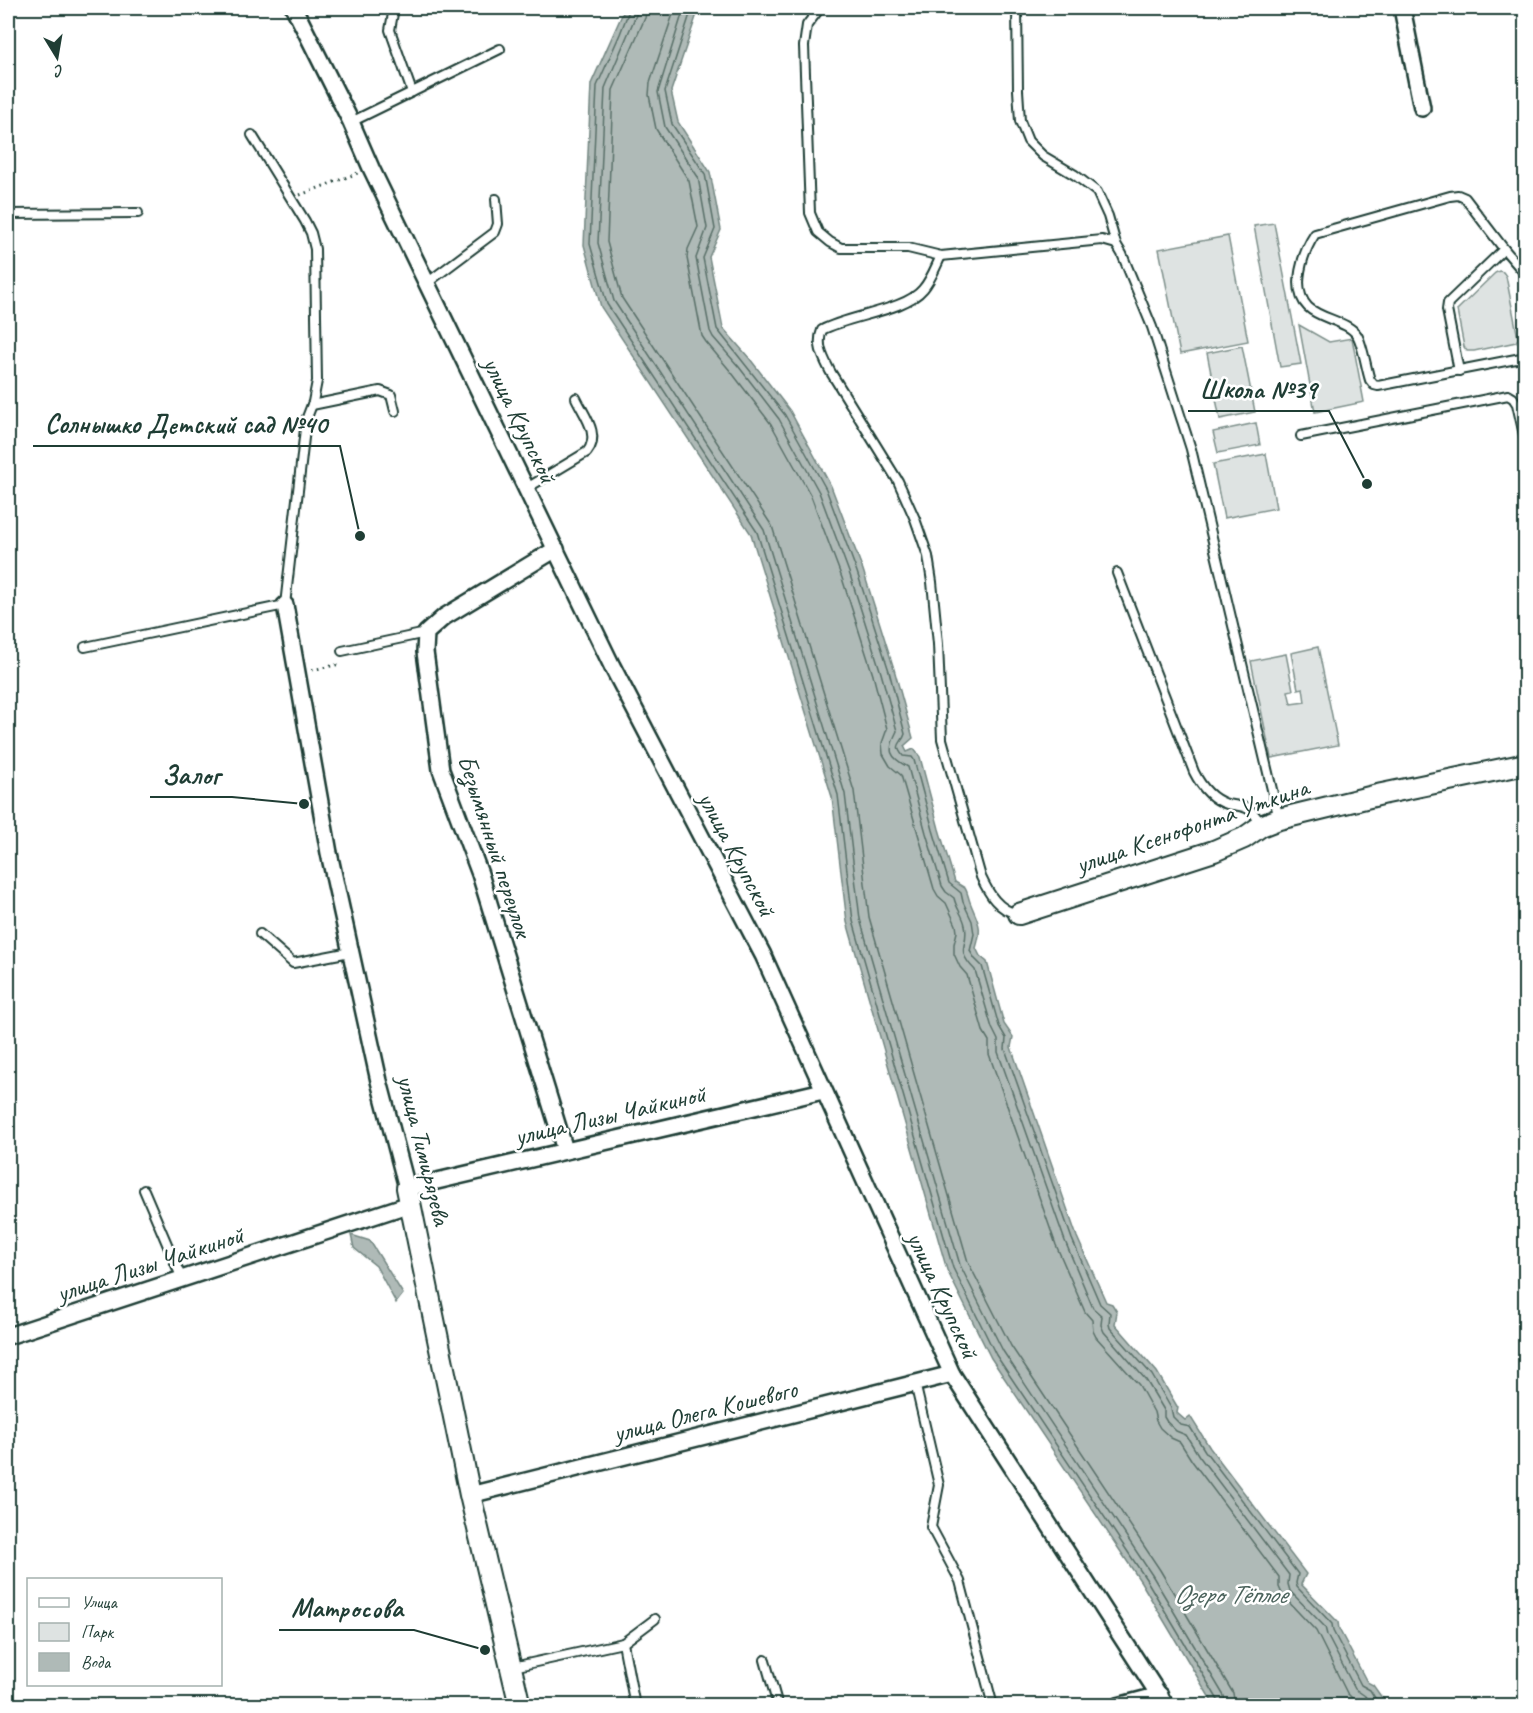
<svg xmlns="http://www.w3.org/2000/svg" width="1533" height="1713" font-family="Caveat,sans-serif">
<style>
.green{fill:#dee3e2;stroke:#7e908b;stroke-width:1.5}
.water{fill:#afbab7;stroke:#758883;stroke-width:1.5}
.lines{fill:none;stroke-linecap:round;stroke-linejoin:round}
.shore{stroke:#596f68;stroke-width:1.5}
.service-casing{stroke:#1f3d34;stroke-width:12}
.minor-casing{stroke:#1f3d34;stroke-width:20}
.tertiary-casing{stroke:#1f3d34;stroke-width:24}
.path{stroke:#1f3d34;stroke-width:3;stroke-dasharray:1.5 4.5;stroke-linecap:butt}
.service{stroke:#fff;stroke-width:8}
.minor{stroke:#fff;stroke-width:15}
.tertiary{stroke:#fff;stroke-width:20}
.labels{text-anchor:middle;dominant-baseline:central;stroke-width:5;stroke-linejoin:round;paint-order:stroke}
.street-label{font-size:26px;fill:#1f3d34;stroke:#fff}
.water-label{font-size:27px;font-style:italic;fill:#4a625b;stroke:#fff}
.leader{fill:none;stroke:#1f3d34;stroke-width:2}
.callout-dot{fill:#1f3d34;stroke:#fff;stroke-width:2}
.callout-label{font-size:27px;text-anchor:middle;font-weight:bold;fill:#1f3d34;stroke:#fff;stroke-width:5;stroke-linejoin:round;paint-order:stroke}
</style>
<rect width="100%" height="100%" fill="#fff"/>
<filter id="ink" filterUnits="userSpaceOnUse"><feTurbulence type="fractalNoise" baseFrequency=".0167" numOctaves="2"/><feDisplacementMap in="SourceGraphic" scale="12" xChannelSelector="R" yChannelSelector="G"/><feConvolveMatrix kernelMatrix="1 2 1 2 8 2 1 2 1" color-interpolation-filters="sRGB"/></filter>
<g filter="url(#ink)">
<g class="green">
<path d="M1274,223L1301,364L1280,367L1254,226Z"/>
<path d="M1228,236L1248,341L1180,354L1159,249Z"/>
<path d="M1499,271L1503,272L1506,276L1518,338L1516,342L1474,351H1467L1464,347L1457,310L1495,273Z"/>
<path d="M1299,325L1329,342L1352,338L1364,402L1315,412Z"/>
<path d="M1242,346L1255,412L1220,419L1207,353Z"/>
<path d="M1256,423L1260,445L1218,453L1213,432Z"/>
<path d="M1266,454L1276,508L1224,518L1213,464Z"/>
<path d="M1318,647L1338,745L1271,758L1251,661L1286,654L1293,690L1288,691L1291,704L1305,702L1303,688L1298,689L1291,653Z"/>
</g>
<g class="water">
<path d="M625,8H699L671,91L678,122L710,172L721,230L709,257L723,328L750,359L790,411L831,486L863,570L894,669L913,738L904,746L907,752L914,749L920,757L939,829L955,882L965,888C968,893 968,897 970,902C978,923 983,925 976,948L980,956L987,962L1004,1024L1013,1037L1011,1047L1077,1237L1106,1302L1112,1304L1117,1312L1115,1324L1157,1372L1178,1408L1177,1413L1185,1420L1190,1416L1210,1448L1306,1574L1301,1584L1338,1622L1339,1629L1367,1682L1373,1685L1387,1705H1214L1141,1582L991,1358L947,1270L847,922L832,797L751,534L601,307L584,245L591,84Z"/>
<path d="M351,1235L370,1241L403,1294L396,1303L376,1266L354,1248Z"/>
</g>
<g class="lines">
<g class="shore">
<path d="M630,8L620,34L597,86L590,244L607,304L757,532L838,795L853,921L953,1268L996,1355L1146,1579L1218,1700L1219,1706"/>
<path d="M638,8L636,15L605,88L598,243L614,301L764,530L845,794L860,919L960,1265L1003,1351L1152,1575L1224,1696L1226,1706"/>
<path d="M647,8L645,18L613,90L607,242L622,298L772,526L854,791L869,917L968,1262L1011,1346L1160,1570L1233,1693L1235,1706"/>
<path d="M675,8L650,83L649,95L656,129L689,181L698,227L688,249L687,258L702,336L706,342L732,373L771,424L811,496L842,578L873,675L887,729L882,743L883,754L890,766L901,775L934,889L938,896L946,903L956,925L957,932L954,944V954L960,967L967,975L983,1031L989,1041V1054L1056,1245L1085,1312L1092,1320L1093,1331L1096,1337L1139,1385L1154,1412L1156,1421L1160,1428L1171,1438L1180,1442L1192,1461L1279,1577V1587L1283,1596L1316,1631L1347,1693L1360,1706"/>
<path d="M684,8L658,92L665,127L698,177L707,228L696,258L710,331L713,337L739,367L779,419L819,492L850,575L881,673L897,731C887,751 889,757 908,767L926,833L942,886L946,892L954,898C956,908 963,915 965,925C970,946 953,948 975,970L992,1028L998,1040V1052L1065,1241L1093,1308L1102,1316L1101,1325L1104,1332L1146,1380L1164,1410V1417L1167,1422L1176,1431L1186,1435L1199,1456L1289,1575L1288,1584L1290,1591L1325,1627L1327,1635L1355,1689L1365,1696L1371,1706"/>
<path d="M692,8L665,91L672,124L705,174L715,229L703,258L717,329L785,415L826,489L857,572L889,671L905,734C902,744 893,744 903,756L912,757L914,760L933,830L949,883L961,893L963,902L972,921L974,934L970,951L975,959L982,966L999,1026L1006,1038L1005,1049L1072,1239L1100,1304L1110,1313L1109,1324L1110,1328L1152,1375L1171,1408L1173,1417L1181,1425L1190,1427L1205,1451L1298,1574L1296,1583L1297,1587L1332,1624L1333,1631L1361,1685L1370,1690L1380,1706"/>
</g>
<g class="service-casing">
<g id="service">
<path d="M394,8L390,30L412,92"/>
<path d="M820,8L807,25L804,46L810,213L818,232L830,242L841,248H908L941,256L1102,240L1116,244L1122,254L1152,327L1191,449L1279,819"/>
<path d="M1017,8L1018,90L1020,121L1028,141L1043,156L1075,175L1097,192L1108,216L1116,244"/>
<path d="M1524,8L1526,9"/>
<path d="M351,122L500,49"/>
<path d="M8,214L138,213"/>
<path d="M1504,249L1465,198L1458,195L1450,196L1315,234C1303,252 1290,289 1308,307C1320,319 1347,321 1357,335C1363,345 1366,368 1370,380L1374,385L1378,386L1526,357"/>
<path d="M941,256C936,266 931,280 923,289C905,311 850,315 822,330C816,345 823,357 830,371L898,481L915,519L928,556L932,582L938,644L942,739L981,877C989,894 998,910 1018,914"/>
<path d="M427,283L495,232L498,224L496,199"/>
<path d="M1459,371L1447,310L1448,303L1504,249L1522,270L1526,277"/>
<path d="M312,405L380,391L391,395L395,411"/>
<path d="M1301,436L1508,395L1513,398L1517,404L1526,444"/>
<path d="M527,488L587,452C601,435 584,415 576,398"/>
<path d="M1117,573L1194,772C1201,786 1211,799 1227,804C1235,806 1243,805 1250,810C1254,813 1258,820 1262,824"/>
<path d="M85,647L285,605L306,420L313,402L317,381L315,249L311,233L305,221L252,135"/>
<path d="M342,651L426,633"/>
<path d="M260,934L293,963L350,952"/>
<path d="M144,1190L182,1279"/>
<path d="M915,1383L939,1485L931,1527L960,1581L993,1706"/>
<path d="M623,1643L635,1706"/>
<path d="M765,1660L778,1706"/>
<path d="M513,1667L623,1643L655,1619"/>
</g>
</g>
<g class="minor-casing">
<g id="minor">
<path d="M294,8L351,122L371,168L612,666L763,955L952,1374L1166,1706"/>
<path d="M1402,8L1422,108"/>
<path d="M556,549L444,617L426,633L425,652L441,770L480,874L565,1150"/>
<path d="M285,605L329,853L379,1081L407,1188L823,1091"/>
<path d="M8,1336L410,1204"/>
<path d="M470,1495L952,1374"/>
<path d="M1118,1706L1160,1695"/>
</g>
</g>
<g class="tertiary-casing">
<g id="tertiary">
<path d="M1019,914L1214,851L1244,838L1261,826L1279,819L1382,794L1526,764"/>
<path d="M407,1188L470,1495L520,1706"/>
</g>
</g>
<g class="path">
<path d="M300,195L358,173"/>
<path d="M312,670L336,665L338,661"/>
</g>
<use href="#service" class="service"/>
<use href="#minor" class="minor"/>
<use href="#tertiary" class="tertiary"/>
</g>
</g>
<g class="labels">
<g class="street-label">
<text transform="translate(520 420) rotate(64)">улица Крупской</text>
<text transform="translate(1192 826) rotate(-19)">улица Ксенофонта Уткина</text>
<text transform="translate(495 846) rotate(72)">Безымянный переулок</text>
<text transform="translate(737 854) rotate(62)">улица Крупской</text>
<text transform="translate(610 1115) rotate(-13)">улица Лизы Чайкиной</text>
<text transform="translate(424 1150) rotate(76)">улица Тимирязева</text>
<text transform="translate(150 1264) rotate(-18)">улица Лизы Чайкиной</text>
<text transform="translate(943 1295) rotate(65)">улица Крупской</text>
<text transform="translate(705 1411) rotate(-14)">улица Олега Кошевого</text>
</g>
<g class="water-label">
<text x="1230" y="1594">Озеро Тёплое</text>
</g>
</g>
<path class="leader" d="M1367 484L1329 411H1188M360 536L340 446H33M304 804L232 797H150M485 1650L414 1630H279"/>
<g class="callout-dot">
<circle cx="1367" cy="484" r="6"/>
<circle cx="360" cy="536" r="6"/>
<circle cx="304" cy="804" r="6"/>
<circle cx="485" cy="1650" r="6"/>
</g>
<g class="callout-label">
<text x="1258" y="398">Школа №39</text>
<text x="186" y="433">Солнышко Детский сад №40</text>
<text x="191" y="784">Залог</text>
<text x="347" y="1617">Матросова</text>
</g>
<rect width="1533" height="1713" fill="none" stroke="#fff" stroke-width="30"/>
<rect x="15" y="15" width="1503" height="1683" fill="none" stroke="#1f3d34" stroke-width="2" filter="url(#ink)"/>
<rect x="27" y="1578" width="195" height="108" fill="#ffffff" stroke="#a5b1ae" stroke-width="1.5"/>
<rect x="39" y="1598" width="30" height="9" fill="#ffffff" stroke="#a5b1ae" stroke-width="1.5"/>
<text x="81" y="1608" font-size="18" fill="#1f3d34">Улица</text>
<rect x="39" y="1623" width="30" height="18" fill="#dee3e2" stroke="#a5b1ae" stroke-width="1.5"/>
<text x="81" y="1638" font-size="18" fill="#1f3d34">Парк</text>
<rect x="39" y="1653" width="30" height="18" fill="#afbab7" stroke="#a5b1ae" stroke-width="1.5"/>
<text x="81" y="1668" font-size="18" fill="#1f3d34">Вода</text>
<g transform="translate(57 57) rotate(169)" stroke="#ffffff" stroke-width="4.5" paint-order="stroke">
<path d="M0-4.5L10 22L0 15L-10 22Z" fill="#1f3d34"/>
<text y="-9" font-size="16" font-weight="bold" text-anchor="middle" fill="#1f3d34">С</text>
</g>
</svg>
